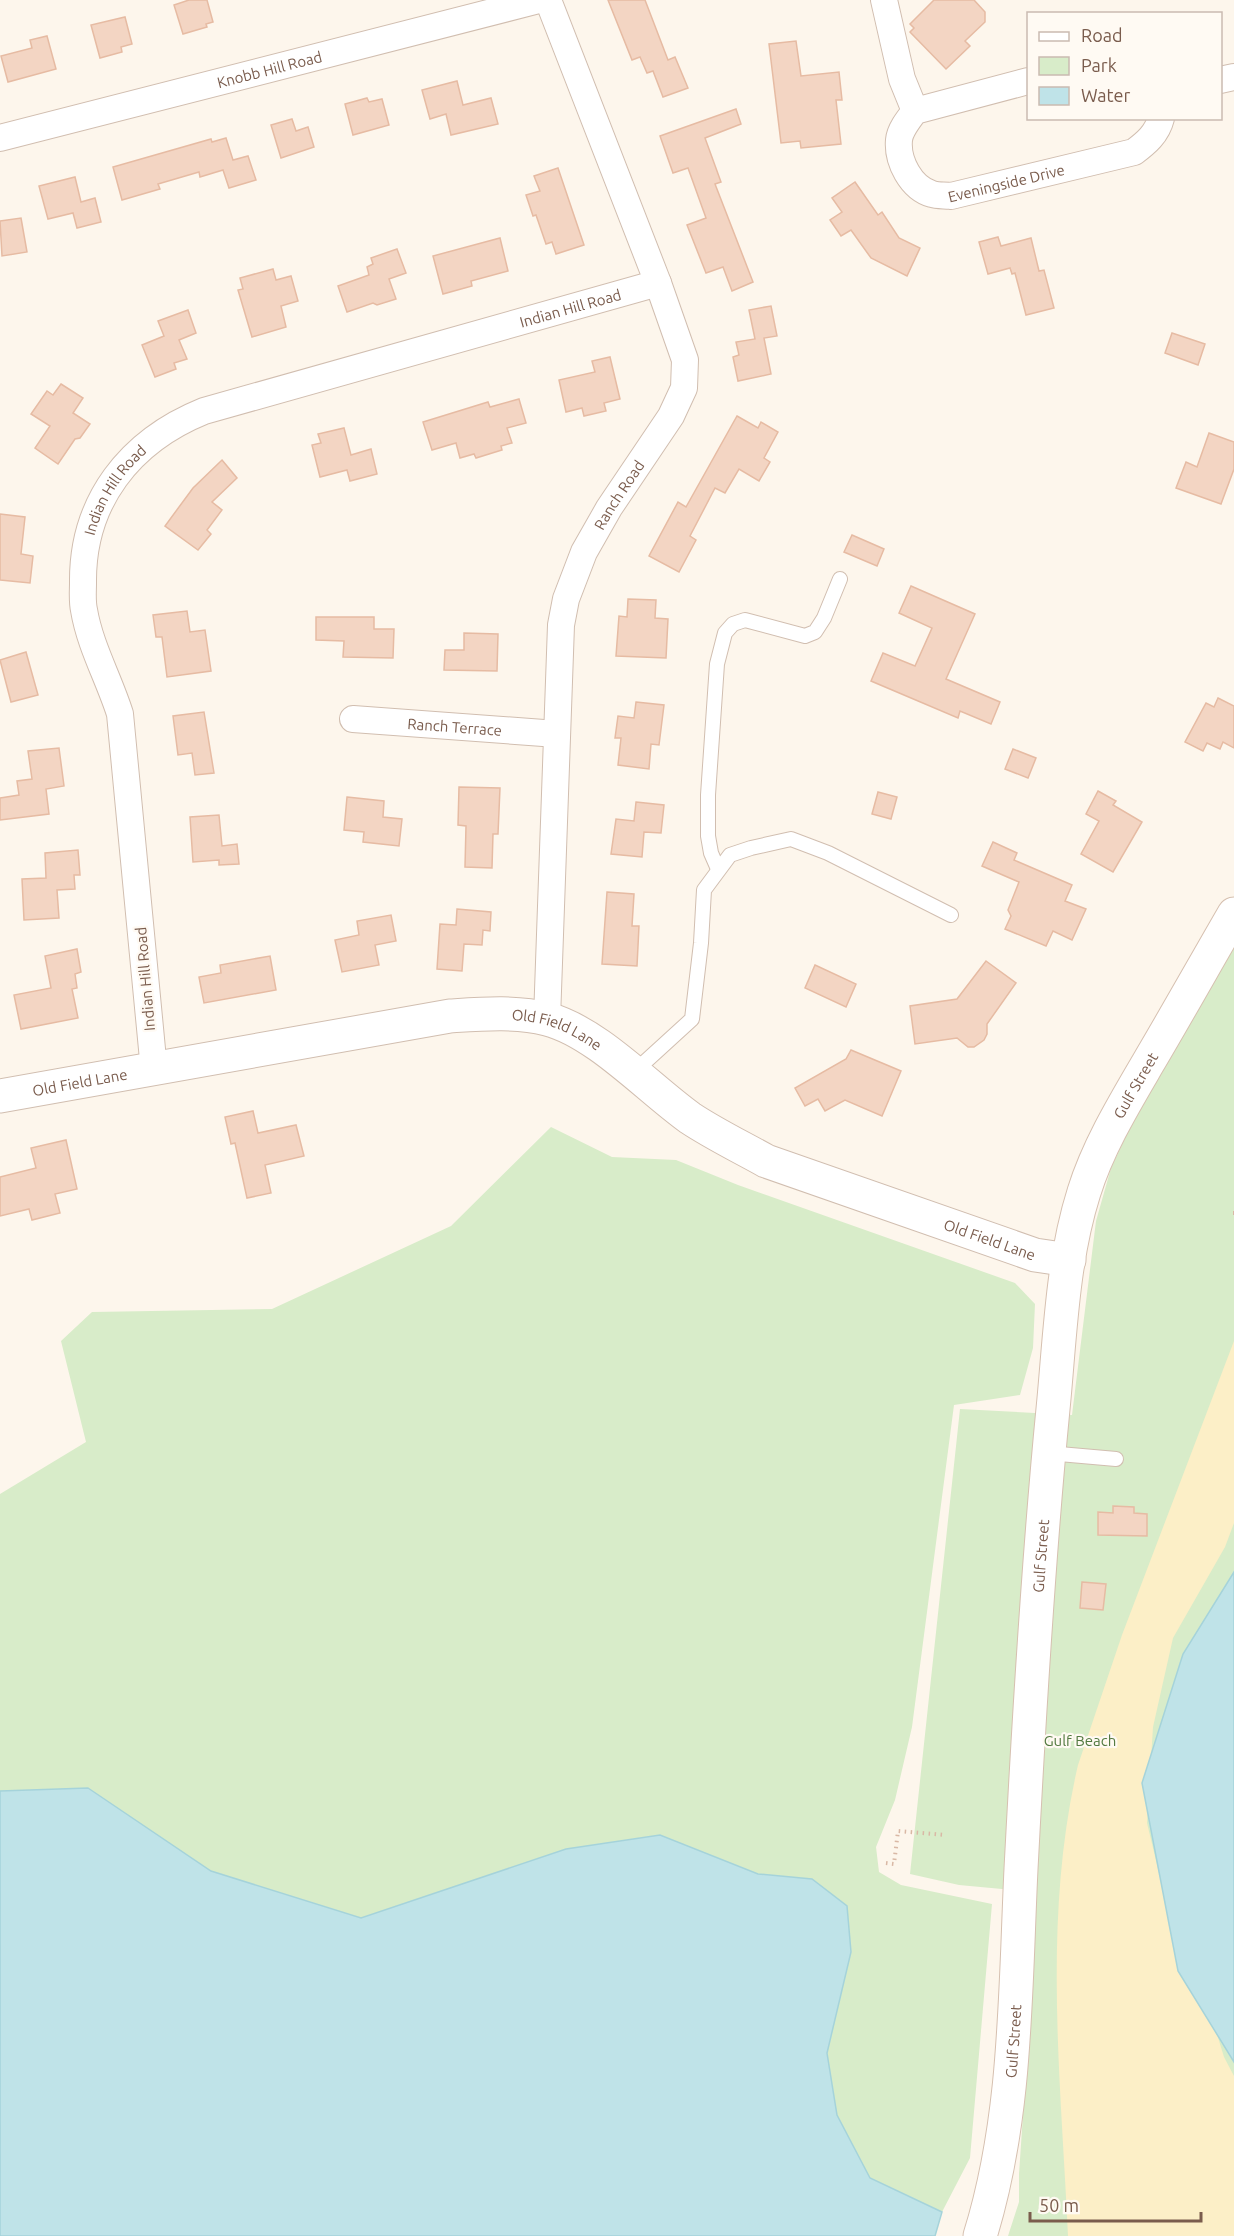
<svg xmlns="http://www.w3.org/2000/svg" width="1234" height="2236" font-family="Ubuntu,sans-serif">
<style>
.green{fill:#d8ecc9}
.sand{fill:#fcefc7}
.water{fill:#bfe3e8;stroke:#a5d3da;stroke-width:1.5}
.building{fill:#f3d5c3;stroke:#e6bba3;stroke-width:1.5}
.lines{fill:none;stroke-linecap:round;stroke-linejoin:round}
.service-casing{stroke:#d1beb0;stroke-width:16}
.minor-casing{stroke:#d1beb0;stroke-width:28}
.tertiary-casing{stroke:#d1beb0;stroke-width:35}
.secondary-casing{stroke:#d6c0b0;stroke-width:35}
.path{stroke:#d9b8a5;stroke-width:4;stroke-dasharray:1.5 4.5;stroke-linecap:butt}
.service{stroke:#fff;stroke-width:14}
.minor{stroke:#fff;stroke-width:26}
.tertiary{stroke:#fff;stroke-width:33}
.secondary{stroke:#fff;stroke-width:33}
.labels{text-anchor:middle;dominant-baseline:central;stroke-width:4.5;stroke-linejoin:round;paint-order:stroke}
.street-label{font-size:15px;fill:#7a5c4d;stroke:#fffaf3}
.park-label{font-size:15px;fill:#537a41;stroke:#fffaf3}
</style>
<rect width="100%" height="100%" fill="#fdf6ec"/>
<g class="green">
<path d="M1234,947V2236H1008L1019,2202V2174L1026,2070L1033,1892L959,1885L910,1874L960,1409L1072,1415L1096,1221L1111,1168L1132,1123L1156,1081Z"/>
<path d="M551,1127L612,1157L676,1160L738,1185L1015,1283L1035,1304L1033,1348L1020,1395L954,1405L912,1727L895,1800L876,1847L879,1872L901,1885L992,1904L970,2158L942,2212L870,2178L837,2115L827,2053L851,1952L847,1906L812,1879L758,1874L659,1835L566,1849L361,1918L211,1871L88,1789L0,1791V1494L86,1442L61,1341L92,1312L272,1309L451,1226Z"/>
</g>
<path class="sand" d="M1234,1341V1523L1225,1547L1173,1638L1153,1727L1147,1823L1182,1969L1216,2031L1224,2057L1234,2076V2236H1068C1061,2080 1042,1919 1078,1765L1122,1635Z"/>
<g class="water">
<path d="M1234,1572V2062L1178,1971L1142,1783L1183,1654Z"/>
<path d="M88,1788L211,1871L361,1918L566,1849L660,1835L758,1874L812,1879L847,1906L851,1952L827,2053L837,2115L870,2178L942,2212L935,2236H0V1791Z"/>
</g>
<g class="building">
<path d="M189,0H207L213,22L206,24L207,27L183,34L174,5Z"/>
<path d="M608,0H645L668,60L675,57L688,88L663,97L653,71L647,73L640,57L632,60Z"/>
<path d="M934,0H974L985,12V22L965,41L970,46L946,69L910,32L914,28L910,24Z"/>
<path d="M125,17L132,44L121,47L122,52L100,58L91,25Z"/>
<path d="M47,36L56,69L8,82L1,56L32,48L30,40Z"/>
<path d="M796,41L801,76L839,72L842,100H836L841,144L801,148L800,141L781,143L769,44Z"/>
<path d="M457,81L463,105L491,98L498,124L451,135L446,114L430,119L422,90Z"/>
<path d="M367,98L369,102L382,99L389,125L353,135L345,104Z"/>
<path d="M736,109L741,124L705,138L721,182L715,184L753,282L732,291L723,267L706,273L687,225L706,218L688,168L673,173L660,136Z"/>
<path d="M292,119L296,131L308,127L314,147L281,158L271,125Z"/>
<path d="M226,138L233,160L248,156L256,180L229,188L223,170L200,177L199,172L158,184L160,189L122,200L113,167L211,139L212,142Z"/>
<path d="M558,168L584,245L556,254L552,242L546,244L536,215L533,216L526,195L540,191L534,176Z"/>
<path d="M75,177L81,202L95,198L101,222L77,228L73,213L48,219L39,186Z"/>
<path d="M855,182L878,215L882,212L899,238L920,248L907,276L871,258L851,230L841,236L830,220L842,212L832,198Z"/>
<path d="M21,218L27,252L2,256L0,221Z"/>
<path d="M998,237L1001,246L1031,238L1039,271L1044,270L1054,308L1026,315L1015,273L1012,274L1010,268L988,274L979,242Z"/>
<path d="M500,238L508,271L471,281L472,286L443,294L433,256Z"/>
<path d="M397,249L406,273L389,279L396,299L377,305L373,303L347,312L338,286L369,275L367,267L373,264L371,258Z"/>
<path d="M273,269L276,280L291,276L298,301L281,306L286,327L252,337L238,290L243,289L240,278Z"/>
<path d="M771,306L777,336L764,338L771,374L738,381L733,357L739,355L736,342L755,339L749,310Z"/>
<path d="M188,310L196,333L179,340L187,359L174,363L176,369L155,377L142,345L164,336L158,321Z"/>
<path d="M1172,333L1205,344L1198,365L1165,353Z"/>
<path d="M610,357L620,399L604,403L606,411L584,416L582,408L566,412L559,380L595,372L592,361Z"/>
<path d="M61,384L83,398L73,413L90,424L80,438L75,439L58,464L35,448L50,426L31,414L47,391L53,395Z"/>
<path d="M519,399L526,423L507,428L512,443L501,446L502,450L476,458L474,454L460,458L456,443L432,450L423,422L488,402L490,407Z"/>
<path d="M737,416L758,428L761,422L778,432L764,458L770,462L759,481L739,469L725,493L715,488L690,536L696,540L679,572L649,556L678,502L686,507Z"/>
<path d="M344,428L351,455L371,449L377,474L350,481L347,470L320,477L312,445L321,443L318,434Z"/>
<path d="M1209,433L1234,442V469L1221,504L1176,488L1186,462L1197,467Z"/>
<path d="M222,460L237,478L212,502L222,510L207,530L211,534L198,550L165,526L193,488Z"/>
<path d="M0,514L25,517L21,554L33,556L30,583L0,580Z"/>
<path d="M852,535L884,549L877,566L844,552Z"/>
<path d="M911,586L975,614L946,679L1000,702L991,724L960,711L958,718L871,681L883,653L915,666L932,628L899,613Z"/>
<path d="M628,599L656,600L655,618L668,619L666,658L616,656L619,616L627,617Z"/>
<path d="M187,611L190,632L205,630L211,671L167,677L162,637H156L153,615Z"/>
<path d="M316,617H374V629H394L393,658L343,657L344,641L316,640Z"/>
<path d="M464,633L498,634L497,671L444,670L445,650H464Z"/>
<path d="M26,652L38,695L11,702L0,660Z"/>
<path d="M1218,698L1234,706V748L1223,742L1220,749L1207,743L1203,751L1185,742L1206,703L1214,707Z"/>
<path d="M636,702L664,705L659,745L651,744L649,769L618,765L621,738H615L618,716L634,718Z"/>
<path d="M204,712L214,773L195,775L192,753L178,755L173,716Z"/>
<path d="M59,748L64,786L46,789L49,814L0,820V798L19,795L17,781L32,779L28,751Z"/>
<path d="M1013,749L1036,758L1028,778L1005,769Z"/>
<path d="M459,787L500,788L498,834H493L492,868L465,867L466,826L458,825Z"/>
<path d="M1098,791L1116,801L1113,805L1142,822L1113,872L1081,854L1099,821L1086,814Z"/>
<path d="M878,792L897,797L891,819L872,814Z"/>
<path d="M347,797L384,801L383,817L402,819L399,846L363,842L364,832L344,830Z"/>
<path d="M636,802L664,805L661,833L644,832L642,857L611,854L616,819L634,821Z"/>
<path d="M219,815L222,846L237,844L239,864L219,865V860L193,862L190,817Z"/>
<path d="M993,842L1017,853L1014,860L1072,885L1065,901L1086,909L1072,940L1053,931L1046,946L1005,929L1011,916L1008,910L1019,882L982,866Z"/>
<path d="M78,850L80,875H74L75,889L57,890L59,918L24,920L22,879L46,878L45,853Z"/>
<path d="M607,892L634,894L632,926H639L637,966L602,964Z"/>
<path d="M457,909L491,912L490,931L483,930L482,945L464,944L462,971L437,969L440,924L456,925Z"/>
<path d="M391,915L396,941L375,945L379,965L342,972L335,940L359,935L357,921Z"/>
<path d="M77,949L81,972L75,974L77,988L72,989L78,1018L21,1029L14,995L51,988L45,956Z"/>
<path d="M270,956L276,990L204,1003L199,977L221,973L220,965Z"/>
<path d="M986,961L1016,983L987,1024V1034L984,1040L974,1047H968L957,1038L915,1044L910,1006L957,999Z"/>
<path d="M815,965L856,984L846,1007L805,988Z"/>
<path d="M851,1050L901,1071L882,1116L845,1100L825,1111L818,1099L805,1106L795,1088L846,1059Z"/>
<path d="M253,1111L258,1133L296,1125L304,1156L265,1165L271,1193L247,1198L235,1143L231,1144L225,1117Z"/>
<path d="M66,1140L77,1189L55,1194L60,1213L32,1220L29,1209L0,1216V1177L36,1168L31,1148Z"/>
<path d="M1113,1506L1134,1507V1513L1147,1514V1536L1098,1535V1512L1113,1513Z"/>
<path d="M1082,1582L1106,1584L1103,1610L1080,1608Z"/>
</g>
<g class="lines">
<g class="service-casing">
<g id="service">
<path d="M718,869L711,853L708,836V795L717,664L725,633L733,624L745,620L805,636L815,632L824,618L840,579"/>
<path d="M634,1072L692,1019L701,943L704,890L730,855L751,848L791,839L828,853L951,915"/>
<path d="M1048,1453L1116,1459"/>
</g>
</g>
<g class="minor-casing">
<g id="minor">
<path d="M884,0L902,79L915,111"/>
<path d="M1220,80L1234,77"/>
<path id="s1" d="M1028,81L915,111C908,120 900,130 899,140C897,161 911,188 932,194C938,196 945,195 951,196L1134,152C1146,143 1157,134 1161,118"/>
<path id="s2" d="M0,138L539,0"/>
<path id="s3" d="M353,719L557,734"/>
<path id="s4" d="M547,1019L561,625L566,599L584,552L609,508L671,416L684,388L685,360L658,283L548,0"/>
<path id="s5" d="M154,1070L120,714C109,679 90,646 84,610C82,601 83,591 83,583C82,501 130,441 204,411L658,283"/>
</g>
</g>
<g class="tertiary-casing">
<g id="tertiary">
<path id="s6" d="M0,1096L450,1016C481,1014 517,1011 547,1019C597,1032 648,1088 690,1118C714,1134 741,1147 766,1161L1035,1255L1069,1260"/>
</g>
</g>
<g class="secondary-casing">
<g id="secondary">
<path id="s7" d="M980,2236C1017,2117 1015,1992 1021,1869C1029,1715 1038,1562 1053,1409C1060,1338 1062,1261 1084,1192C1098,1147 1124,1104 1148,1063C1177,1014 1205,964 1234,914"/>
</g>
</g>
<g class="path">
<path d="M1233,1213H1234"/>
<path d="M886,1863L894,1864L898,1831L946,1835"/>
</g>
<use href="#service" class="service"/>
<use href="#minor" class="minor"/>
<use href="#tertiary" class="tertiary"/>
<use href="#secondary" class="secondary"/>
</g>
<g class="labels">
<g class="street-label">
<text stroke="none"><textPath href="#s2" startOffset="278">Knobb Hill Road</textPath></text>
<text stroke="none"><textPath href="#s1" startOffset="294">Eveningside Drive</textPath></text>
<text stroke="none"><textPath href="#s5" startOffset="1100">Indian Hill Road</textPath></text>
<text stroke="none"><textPath href="#s5" startOffset="596">Indian Hill Road</textPath></text>
<text stroke="none"><textPath href="#s4" startOffset="538">Ranch Road</textPath></text>
<text stroke="none"><textPath href="#s3" startOffset="102">Ranch Terrace</textPath></text>
<text transform="translate(145 979) rotate(-95)">Indian Hill Road</text>
<text stroke="none"><textPath href="#s6" startOffset="567">Old Field Lane</textPath></text>
<text stroke="none"><textPath href="#s6" startOffset="81">Old Field Lane</textPath></text>
<text stroke="none"><textPath href="#s7" startOffset="1170">Gulf Street</textPath></text>
<text stroke="none"><textPath href="#s6" startOffset="1054">Old Field Lane</textPath></text>
<text stroke="none"><textPath href="#s7" startOffset="684">Gulf Street</textPath></text>
<text stroke="none"><textPath href="#s7" startOffset="198">Gulf Street</textPath></text>
</g>
<g class="park-label">
<text x="1080" y="1740">Gulf Beach</text>
</g>
</g>
<rect x="1027" y="12" width="195" height="108" fill="#fffaf3" stroke="#cabbb1" stroke-width="1.5"/>
<rect x="1039" y="32" width="30" height="9" fill="#ffffff" stroke="#cabbb1" stroke-width="1.5"/>
<text x="1081" y="42" font-size="18" fill="#7a5c4d">Road</text>
<rect x="1039" y="57" width="30" height="18" fill="#d8ecc9" stroke="#cabbb1" stroke-width="1.5"/>
<text x="1081" y="72" font-size="18" fill="#7a5c4d">Park</text>
<rect x="1039" y="87" width="30" height="18" fill="#bfe3e8" stroke="#cabbb1" stroke-width="1.5"/>
<text x="1081" y="102" font-size="18" fill="#7a5c4d">Water</text>
<path d="M1030 2212v9h171v-9" fill="none" stroke="#7a5c4d" stroke-width="3"/>
<text x="1039" y="2212" font-size="18" fill="#7a5c4d" stroke="#fffaf3" stroke-width="4.5" paint-order="stroke">50 m</text>
</svg>
